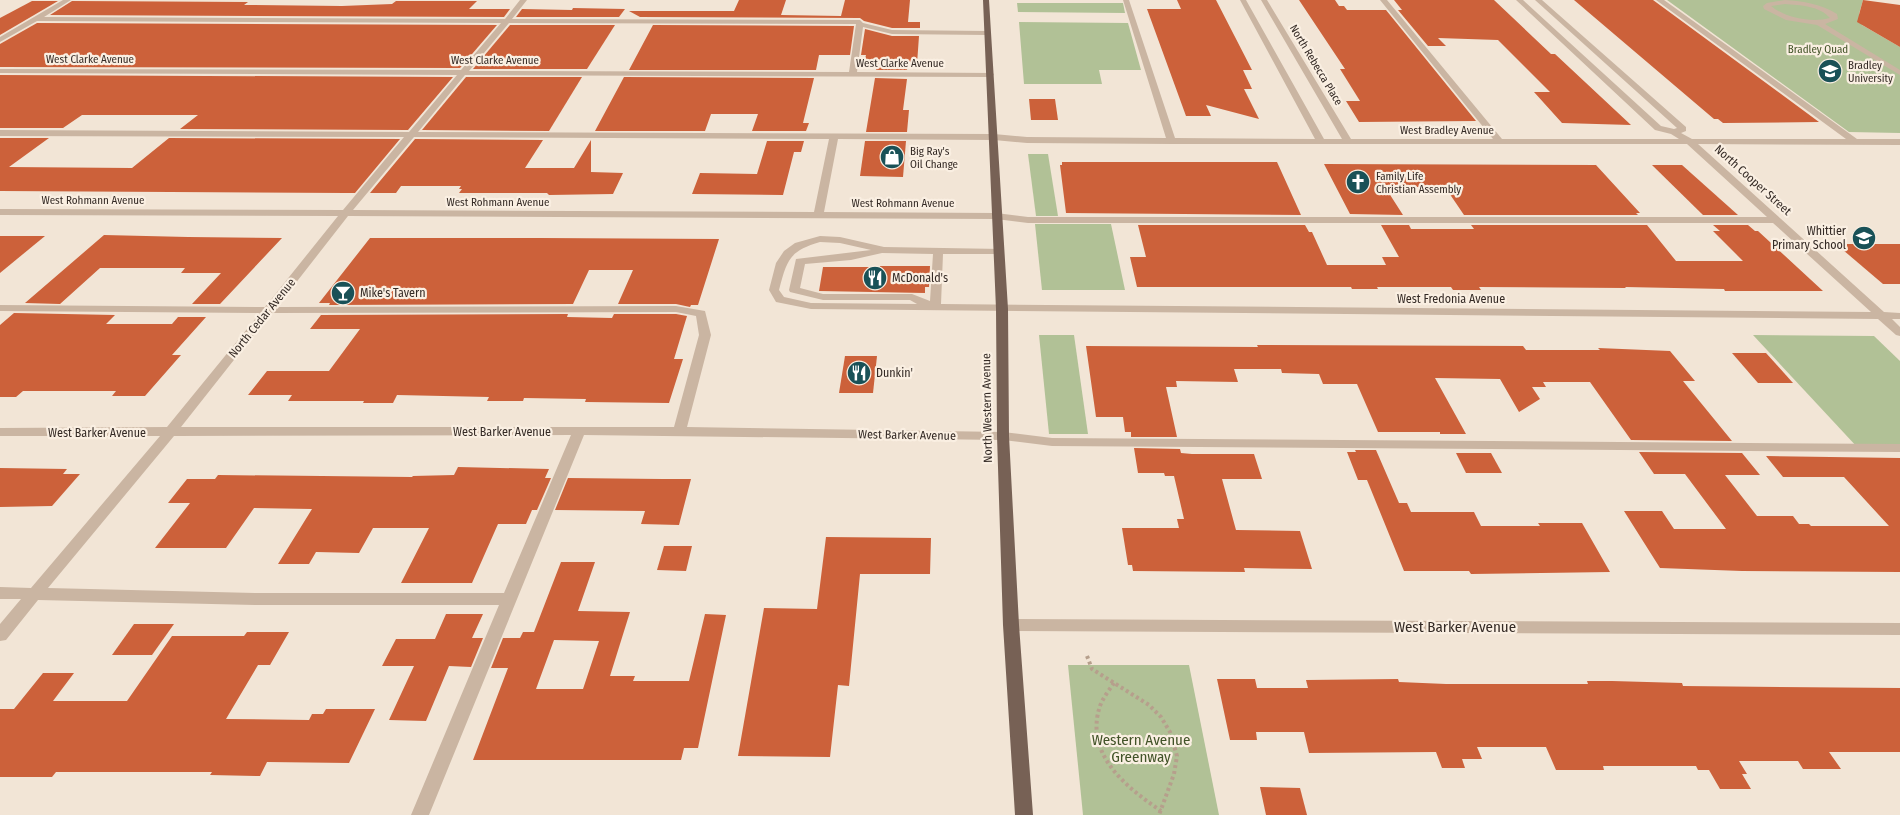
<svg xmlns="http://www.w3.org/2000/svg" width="1900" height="815" font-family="'Fira Sans Condensed',sans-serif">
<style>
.green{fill:#b1c196}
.building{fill:#cc613a;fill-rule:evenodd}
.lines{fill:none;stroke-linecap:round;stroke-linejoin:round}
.path{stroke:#b69f8c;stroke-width:4;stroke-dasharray:3 3;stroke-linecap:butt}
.minor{fill:#cab5a2;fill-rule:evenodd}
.major{fill:#776155;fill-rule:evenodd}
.labels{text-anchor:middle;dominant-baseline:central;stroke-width:4.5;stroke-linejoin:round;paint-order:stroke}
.far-park-label{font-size:11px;fill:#425328;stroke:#faefe2}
.far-street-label{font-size:11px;fill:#342a25;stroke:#faefe2}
.far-poi-label{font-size:11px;fill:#342a25;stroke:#faefe2;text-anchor:start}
.street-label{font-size:12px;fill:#342a25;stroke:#faefe2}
.poi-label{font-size:12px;fill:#342a25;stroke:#faefe2;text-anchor:start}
.near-street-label{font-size:15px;fill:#342a25;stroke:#faefe2}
.near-park-label{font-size:15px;fill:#425328;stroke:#faefe2}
</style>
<rect width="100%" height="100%" fill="#f2e5d6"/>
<g class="green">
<path d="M1667,0H1863L1859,14L1862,25L1900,47V133L1849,132Z"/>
<path d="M1017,3H1123L1125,13L1018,12Z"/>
<path d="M1019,22L1128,23L1141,70H1099L1102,84H1024Z"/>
<path d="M1028,154H1048L1058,216H1036Z"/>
<path d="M1035,224H1111L1125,290H1042Z"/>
<path d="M1039,335H1074L1088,434H1049Z"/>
<path d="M1753,335L1874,336L1900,361V448H1858Z"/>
<path d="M1068,665H1189L1219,815H1083Z"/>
</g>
<g class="building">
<path d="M739,0H786L781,15L841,16L845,0H910L908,22H920V28H892L864,21L860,18L640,17L629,11H734Z"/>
<path d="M1177,0H1216L1252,70H1243L1252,89H1244L1259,119L1206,105L1211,116H1186L1147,9H1181Z"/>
<path d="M1299,0H1335L1339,6H1344L1347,10H1386L1476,121L1359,122L1346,101H1360L1340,69H1345Z"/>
<path d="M1394,0H1494L1551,54H1555L1631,125L1562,123L1534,92H1550L1498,40L1438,38L1446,46H1428L1398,10H1402Z"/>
<path d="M1574,0H1653L1819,122L1723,123L1718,119H1714Z"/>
<path d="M1863,0L1900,5V47L1857,22Z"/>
<path d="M32,1H58L0,35V18Z"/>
<path d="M72,1L248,2L244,5L342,6L392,4L396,1H477L469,9H510L504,17L50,15Z"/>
<path d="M573,8L625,9L619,17H516L522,9L572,10Z"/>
<path d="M37,23L497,25L460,68L0,67V44Z"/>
<path d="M510,25H615L587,69H473Z"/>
<path d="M653,25L854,26L850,55H819L816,70H629Z"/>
<path d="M865,29L892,36H919L917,64H908L907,70H876L877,64H864L866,55H861Z"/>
<path d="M0,75L453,77L408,130L180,129L198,115H82L63,128H0Z"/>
<path d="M466,77H582L549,131L422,130Z"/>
<path d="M624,77L814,78L803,123H809L806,131H752L758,114H711L705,131H595Z"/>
<path d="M875,78L907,79L903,110H909L907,132H866Z"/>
<path d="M1029,99H1055L1058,120H1031Z"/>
<path d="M0,138H49L9,167L132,168L169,138L400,139L355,193H347L0,191Z"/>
<path d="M415,139L543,140L525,168H574L591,140V172L623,173L613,194L549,195L547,193H459L462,189H459L461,186H401L396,193H370Z"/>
<path d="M767,141H804L801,152H794L783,195L692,194L700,173L757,174Z"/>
<path d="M865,141H906L903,177L860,176Z"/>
<path d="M1062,162H1277L1301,215L1066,213L1060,165H1062Z"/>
<path d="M1324,164L1596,165L1640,213H1636L1638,215H1464L1445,187H1385L1403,215L1350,214Z"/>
<path d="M1652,165H1682L1738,215H1703Z"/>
<path d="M1138,225H1305L1309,232H1312L1327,265H1386L1382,257H1399L1381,225H1409L1411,229H1474L1471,225H1647L1676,261H1743L1713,231H1720L1713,225H1748L1755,231H1758L1823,291H1725L1724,289L1625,287L1626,288L1479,287L1481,290H1453L1451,287H1377L1378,289H1352L1351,287H1137L1130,257H1146Z"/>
<path d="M104,235L188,237L282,238L220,304H192L221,273H181L185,268H100L60,304L25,303Z"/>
<path d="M0,236H45L0,273Z"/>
<path d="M370,238H541L719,239L698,305H691L690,307L676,304H618L633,270H589L573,304L329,305L330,303H319Z"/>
<path d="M1836,244H1900V284H1883Z"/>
<path d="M880,266H930L929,287H925V293L819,291L823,267H880Z"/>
<path d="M14,313L115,315L106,324H172L178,317H206L172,355H181L145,396H112L116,391H23L16,397H0V325Z"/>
<path d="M568,314L567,317L612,318L614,314H676L687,316L674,359H683L669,403L585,402L586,399L524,398L523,401H487L489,397L397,395L393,403H363L364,401H288L292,395H248L267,371H329L360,329H310L321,315Z"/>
<path d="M1257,345L1523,346L1526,350H1600L1598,348L1670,351L1695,381H1683L1732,441L1631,440L1590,382H1543L1546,387H1532L1540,399L1519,412L1500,379L1435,378L1466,434H1440V432H1378L1357,384H1323L1319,374L1282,373L1281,369H1234L1238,382L1176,381L1177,387H1166L1177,437H1131V432H1125L1123,417H1096L1086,346L1258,347Z"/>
<path d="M1732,353H1766L1793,383H1758Z"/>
<path d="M845,356H877L873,393H839Z"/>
<path d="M1134,448L1180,449L1181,453L1192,454H1254L1262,479H1222L1236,530L1300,531L1312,569L1244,568L1245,572L1133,571L1132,565H1128L1122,528H1179L1177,519H1184L1174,476H1165L1164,473H1138Z"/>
<path d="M1355,450H1376L1399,503H1407L1411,512H1474L1481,526H1540L1538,523H1582L1610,572L1471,574L1469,571H1404L1367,480H1358L1347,452H1356Z"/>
<path d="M1639,452L1742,453L1760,475H1725L1757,516H1793L1799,524H1809L1811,526H1889L1844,477H1783L1766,456L1900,458V572L1742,571L1660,568L1624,511H1662L1674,529H1726L1685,474H1654Z"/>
<path d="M1456,453H1491L1502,473H1466Z"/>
<path d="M458,467L549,469L545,478H551L537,510H532L526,524H498L472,583H401L429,528H373L359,553L316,552L309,564H278L312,509L254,508L226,548H155L190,503H168L187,479H215L218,475L412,477L413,476L454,475Z"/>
<path d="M0,468L67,469L63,474H80L52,506L0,507Z"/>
<path d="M568,478L662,479H691L679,525L641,524L645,511L555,510Z"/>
<path d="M826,537L931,538L930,574H860L849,686L838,685L830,757L738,756L764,608L817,609Z"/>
<path d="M664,546H692L686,571L657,570Z"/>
<path d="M561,562H595L578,611L630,612L610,676H635L633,681H689L705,614L726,615L698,748H684L681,760H473L508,668H491L503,638H520L523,632H534ZM554,640L599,641L583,689H536Z"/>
<path d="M446,614H483L472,638H483L471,667L449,666L426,721L389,720L414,666H382L396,639H435Z"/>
<path d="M134,624H174L152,655H112Z"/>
<path d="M247,632H289L270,665H258L226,719L309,720L312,714H323L326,709H375L349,763L267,762L260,776L210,775L212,772H56L52,777H0V709H14L43,673H74L53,701H127L172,636H244Z"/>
<path d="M1217,679H1255L1257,688H1308L1306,680L1398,679L1399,682L1446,684H1588L1587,681H1612L1682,683L1683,686L1900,688V752H1829L1841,769H1803L1798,761H1739L1747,774H1742L1751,789H1720L1709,770H1698L1696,766H1603L1604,770H1556L1546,747H1477L1482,759H1462L1465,768H1442L1436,752L1309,753L1304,732H1256L1257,740H1230Z"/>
<path d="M1260,787L1300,788L1307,815H1266Z"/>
</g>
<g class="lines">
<g class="path">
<path d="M1087,656L1092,669L1149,705L1161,717L1170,732L1177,756L1174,774L1159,815"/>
<path d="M1114,683C1109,690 1103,698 1100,706C1084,754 1126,787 1161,811"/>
</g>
<g class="minor">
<path d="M63,0H71L44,17L505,19L520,0H527L512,19L860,20L863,23L892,30L987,31L991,33L987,35L892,34L863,27L857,72L993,73L994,75L990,77L465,75L418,132L994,134L1027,137L1166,138L1123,0H1129L1175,138L1315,139L1240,0H1246L1324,139H1342L1261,0H1267L1351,139H1493L1380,0H1387L1502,139H1679L1671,134L1655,130L1516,0H1523L1661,126L1674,129L1677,128L1535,0H1542L1686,127V131L1681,133L1692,139H1846L1656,0H1664L1857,139H1900V145L1698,144L1884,312L1900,313V319H1892L1900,327V336L1896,335L1878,319L811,309L776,302L769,290L776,263L784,251L795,243L820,236L840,237L884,247L1002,249L1003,251L1002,253L998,254H943L941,304L1871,312L1773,223H1028L996,219L348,216L277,307L676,306L705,311L711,335L687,427L1003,432L1052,438L1900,444V452L1052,446L1003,440L584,435L429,815H411L499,605H255L38,600L6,640L0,641V624L21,599H0V587L31,588L160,436H0V428L167,427L260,313L0,311V305L265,307L338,216L0,215V209L343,210L404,137L0,136V130L409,132L457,75L0,73V69L461,70L501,23L37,21L0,42V37ZM509,23L856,24L849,72L469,71ZM414,137L829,139L814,212L353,210ZM838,139L994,140L1027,143L1171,144H1687L1767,217H1028L996,213L824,212ZM820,242L840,243L871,250L796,259L789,290L790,292L823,300H910L917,304L811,303L784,297L779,290C787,260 789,251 820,242ZM882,253L933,254L930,301L912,294H823L800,288L805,264L851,260ZM676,312L696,316L699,335L674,427H181L271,313ZM571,435L504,593H255L48,588L174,436Z"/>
<path d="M1785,0C1803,1 1821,4 1837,14L1838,19L1825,24L1900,70V75L1817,25L1786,20L1764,9L1763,6L1767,3ZM1785,4C1800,5 1820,6 1830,18C1812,23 1785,18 1771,6Z"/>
<path d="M1011,619L1900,623V635L1011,631L1006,629L1003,625L1006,621Z"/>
</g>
<path class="major" d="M983,0H989L1008,309L1009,436L1019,625L1033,815H1015L1003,625L997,436L996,309Z"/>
</g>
<defs>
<g id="university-disc" transform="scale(1.25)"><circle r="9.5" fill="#195157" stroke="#faefe2"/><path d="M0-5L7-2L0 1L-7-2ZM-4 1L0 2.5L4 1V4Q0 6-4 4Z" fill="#fff"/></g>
<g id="shop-disc" transform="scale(1.25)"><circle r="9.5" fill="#195157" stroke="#faefe2"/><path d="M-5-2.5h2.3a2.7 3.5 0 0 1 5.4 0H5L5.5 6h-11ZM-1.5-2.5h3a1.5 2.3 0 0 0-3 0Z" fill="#fff"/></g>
<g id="church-disc" transform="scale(1.25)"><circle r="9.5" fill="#195157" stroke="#faefe2"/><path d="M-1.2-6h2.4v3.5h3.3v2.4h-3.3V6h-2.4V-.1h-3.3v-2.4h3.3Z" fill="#fff"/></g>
<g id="school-disc" transform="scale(1.25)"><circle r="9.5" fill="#195157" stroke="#faefe2"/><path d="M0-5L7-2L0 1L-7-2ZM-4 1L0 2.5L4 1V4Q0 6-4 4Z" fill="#fff"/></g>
<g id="restaurant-disc" transform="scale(1.25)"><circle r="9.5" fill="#195157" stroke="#faefe2"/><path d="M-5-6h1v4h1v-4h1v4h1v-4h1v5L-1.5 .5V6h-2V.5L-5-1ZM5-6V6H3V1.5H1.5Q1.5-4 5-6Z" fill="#fff"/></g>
<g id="bar-disc" transform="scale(1.25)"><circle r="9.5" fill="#195157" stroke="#faefe2"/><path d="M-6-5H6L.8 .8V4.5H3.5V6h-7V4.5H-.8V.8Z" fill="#fff"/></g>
</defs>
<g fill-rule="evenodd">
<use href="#university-disc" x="1830" y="71"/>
<use href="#shop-disc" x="892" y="157"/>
<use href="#church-disc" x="1358" y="182"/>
<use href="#school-disc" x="1864" y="238"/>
<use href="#restaurant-disc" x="875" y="278"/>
<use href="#bar-disc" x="343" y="293"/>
<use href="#restaurant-disc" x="859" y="373"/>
</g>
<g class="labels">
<g class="far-park-label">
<text x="1818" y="49">Bradley Quad</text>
</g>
<g class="far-street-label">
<text x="90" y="59">West Clarke Avenue</text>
<text x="495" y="60">West Clarke Avenue</text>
<text x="900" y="63">West Clarke Avenue</text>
<text transform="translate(1316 65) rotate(59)">North Rebecca Place</text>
<text x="1447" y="130">West Bradley Avenue</text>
<text x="93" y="200">West Rohmann Avenue</text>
<text x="498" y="202">West Rohmann Avenue</text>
<text x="903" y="203">West Rohmann Avenue</text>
</g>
<g class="far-poi-label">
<text x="1848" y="65">Bradley<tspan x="1848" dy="13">University</tspan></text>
<text x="910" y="151">Big Ray's<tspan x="910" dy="13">Oil Change</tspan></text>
<text x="1376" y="176">Family Life<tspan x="1376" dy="13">Christian Assembly</tspan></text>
</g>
<g class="street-label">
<text transform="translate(1753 180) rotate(42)">North Cooper Street</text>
<text x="1451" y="299">West Fredonia Avenue</text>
<text transform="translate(262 318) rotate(-51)">North Cedar Avenue</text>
<text transform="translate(987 408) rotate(-91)">North Western Avenue</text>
<text x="502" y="432">West Barker Avenue</text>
<text x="97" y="433">West Barker Avenue</text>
<text transform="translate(907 435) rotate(1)">West Barker Avenue</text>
</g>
<g class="poi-label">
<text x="1846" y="231" text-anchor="end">Whittier<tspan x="1846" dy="14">Primary School</tspan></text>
<text x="892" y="278">McDonald's</text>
<text x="360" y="293">Mike's Tavern</text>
<text x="876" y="373">Dunkin'</text>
</g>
<g class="near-street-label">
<text x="1455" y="627">West Barker Avenue</text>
</g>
<g class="near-park-label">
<text x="1141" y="740">Western Avenue<tspan x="1141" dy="17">Greenway</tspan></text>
</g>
</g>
</svg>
